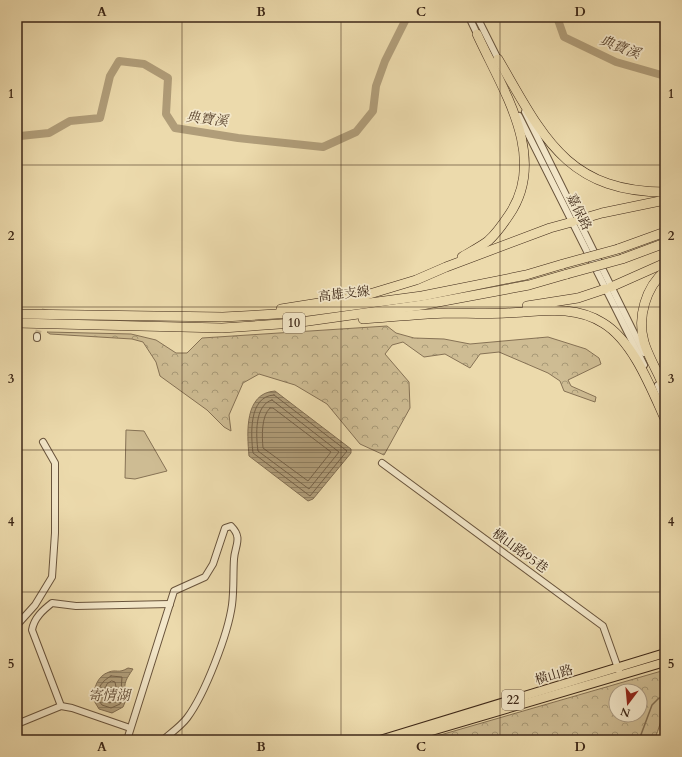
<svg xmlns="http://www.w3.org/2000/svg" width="682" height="757" font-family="Cardo,'Noto Serif TC',serif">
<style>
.green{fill:#cebc93;stroke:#867255}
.forest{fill:url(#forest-crowns);stroke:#867255;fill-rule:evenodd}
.water{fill:url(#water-rules);stroke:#826e52}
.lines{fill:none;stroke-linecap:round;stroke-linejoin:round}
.shore{stroke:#766248;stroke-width:1}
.stream{stroke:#826e52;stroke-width:1.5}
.river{stroke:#b09d79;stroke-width:8}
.minor-tunnel{stroke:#c9b68e;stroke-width:6;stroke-dasharray:6 3;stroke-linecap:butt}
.minor-casing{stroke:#69543c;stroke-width:8}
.major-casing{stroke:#3d2717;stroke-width:10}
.highway-casing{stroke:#3d2717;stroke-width:10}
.minor{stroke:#f3e7c9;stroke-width:6}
.major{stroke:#ecdaac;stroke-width:8}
.highway{stroke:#ecdaac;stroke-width:9}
.highway-bridge-casing{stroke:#3d2717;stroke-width:10;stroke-linecap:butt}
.highway-bridge{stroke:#ecdaac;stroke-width:9}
.grid{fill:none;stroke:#3d2717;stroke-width:1;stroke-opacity:0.55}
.labels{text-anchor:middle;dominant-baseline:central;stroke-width:3.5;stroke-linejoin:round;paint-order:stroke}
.shield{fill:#f3e7c9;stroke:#74614c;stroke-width:1}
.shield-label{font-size:12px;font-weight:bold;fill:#3d2717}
.street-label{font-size:13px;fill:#3d2717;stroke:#f3e7c9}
.water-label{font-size:14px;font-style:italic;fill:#604a34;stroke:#f3e7c9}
.neatline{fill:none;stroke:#3d2717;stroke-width:1.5}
.grid-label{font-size:13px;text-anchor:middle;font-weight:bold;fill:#3d2717}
</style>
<defs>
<pattern id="forest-crowns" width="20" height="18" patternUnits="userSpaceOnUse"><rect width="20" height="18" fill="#cebc93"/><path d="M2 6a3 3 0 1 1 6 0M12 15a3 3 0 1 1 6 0" fill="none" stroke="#a89977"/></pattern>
<pattern id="water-rules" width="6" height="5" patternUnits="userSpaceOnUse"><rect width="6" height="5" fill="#b09d79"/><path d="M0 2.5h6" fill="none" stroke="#908062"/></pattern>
</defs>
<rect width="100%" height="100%" fill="#ecdaac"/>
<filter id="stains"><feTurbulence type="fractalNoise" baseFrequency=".005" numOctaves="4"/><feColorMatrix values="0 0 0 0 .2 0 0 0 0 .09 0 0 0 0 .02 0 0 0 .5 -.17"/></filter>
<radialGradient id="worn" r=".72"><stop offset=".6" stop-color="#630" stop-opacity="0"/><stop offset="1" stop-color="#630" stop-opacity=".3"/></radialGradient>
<path class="green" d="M126,430L144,431L167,471L135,479L125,478Z"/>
<g class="forest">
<path d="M387,326L396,333L414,338L444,339L470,344L548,337L586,349L599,358L601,364L568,380L571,386L596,397L595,402L564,391L560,381L548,373L499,352L480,354L470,368L445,354L424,357L403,342L392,345L385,354L409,382L410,408L384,455L360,444L327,404L295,385L259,374L243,383L229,415L231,431L224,427L207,410L160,376L156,362L143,342L132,339L50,334L47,332L131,334L156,340L176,353H187L202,338Z"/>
<path d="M665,670C665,695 665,717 654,740H423ZM616,691H640V715H616Z"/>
</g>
<g class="water">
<path d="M275,391L351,449V453L313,499L308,501L249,456C247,433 244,393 275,391Z"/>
<path d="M128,668L133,669C127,678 121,686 128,695L123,707L112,713L99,709L93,699C94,688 97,676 109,672C117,669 118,674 128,668Z"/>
</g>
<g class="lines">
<g class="shore">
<path d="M274,395L347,451L310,496L253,453C251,436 248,396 274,395Z"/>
<path d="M272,400L339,452L309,489L258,451C256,436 254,405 272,400Z"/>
<path d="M270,408H273L331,452L308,481L263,448C262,437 261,416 270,408Z"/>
<path d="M111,676L122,677L121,691L124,696L120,704L111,708L102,705L97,698C98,687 102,681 111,676Z"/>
<path d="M112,681L115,682L118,697L110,703L105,701L102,696L107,684Z"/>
</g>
<path class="stream" d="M639,740L652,705L659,698H665"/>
<g class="river">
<path d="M557,17L564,37L616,62L665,76"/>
<path d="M17,134L20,136L49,133L70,121L100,118L110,76L119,61L144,64L168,78L166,114L175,128L238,138L323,147L356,132L373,111L376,86L385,61L407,17"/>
</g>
<path class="minor-tunnel" d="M37,336L45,309"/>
<g class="minor-casing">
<g id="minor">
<path d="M469,17L478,36"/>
<path d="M477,17L499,61"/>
<path d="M525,112L644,353"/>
<path d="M519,116L644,365"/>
<path d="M37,336V338"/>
<path d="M658,385L665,402"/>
<path d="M382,463L603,626L619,671"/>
<path d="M17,625L35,605L52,577L55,533V463L43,442"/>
<path d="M61,706L32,630C34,618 43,610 52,603L76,606L170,604"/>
<path d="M17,724L61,706L72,708L130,728"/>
<path d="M127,740L174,591L205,577L213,564L225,528L231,526C243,538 235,545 234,559C233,574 234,590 232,605C228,634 205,694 187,718C181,726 171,733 163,740"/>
</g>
</g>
<g class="major-casing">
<g id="major">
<path d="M380,740L665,653"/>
<path d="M401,740L665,662"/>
</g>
</g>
<g class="highway-casing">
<g id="highway">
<path d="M498,59C542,134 565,192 665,192"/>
<path d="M578,220L602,213L665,200"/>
<path d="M618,249L665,232"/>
<path d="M462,257C470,252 480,247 488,241C496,234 503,224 509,215C549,157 502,89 477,34"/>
<path d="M622,259L665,243"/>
<path d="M665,271C646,287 637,317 644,342C649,359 659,373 665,390"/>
<path d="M611,287L665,263"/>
<path d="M527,306L578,298L605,289"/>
<path d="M281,309L363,296L416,280L446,267L550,228L572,222"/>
<path d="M17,314L223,317L295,313L422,296L526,275L563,264"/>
<path d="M363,319C391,317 420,314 448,313C467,313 486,314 506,313C539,312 573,304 603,323C633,341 651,388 665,419"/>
<path d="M17,323L222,328L294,323L422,305L529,285L567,274"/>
</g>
</g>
<use href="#minor" class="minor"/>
<use href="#major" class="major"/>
<use href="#highway" class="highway"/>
<g class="highway-bridge-casing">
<g id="highway-bridge">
<path d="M563,264L618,249"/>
<path d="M567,274L622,259"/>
</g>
</g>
<use href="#highway-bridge" class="highway-bridge"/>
</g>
<path class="grid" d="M182,17V740M341,17V740M500,17V740M17,165H665M17,307H665M17,450H665M17,592H665"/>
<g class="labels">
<g class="shield">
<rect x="283" y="313" width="22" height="20" rx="3"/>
<rect x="502" y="690" width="22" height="20" rx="3"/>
</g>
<g class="shield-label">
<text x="294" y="323">10</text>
<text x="513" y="700">22</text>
</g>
<g class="street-label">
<text transform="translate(579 212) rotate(64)">嘉保路</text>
<text transform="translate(344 294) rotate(-7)">高雄支線</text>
<text transform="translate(520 551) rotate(36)">橫山路95巷</text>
<text transform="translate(554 675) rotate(-17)">橫山路</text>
</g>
<g class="water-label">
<text transform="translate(620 47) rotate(21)">典寶溪</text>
<text transform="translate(207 119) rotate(7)">典寶溪</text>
<text x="109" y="695">寄情湖</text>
</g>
</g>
<rect width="682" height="757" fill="none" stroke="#ecdaac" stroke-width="44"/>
<g transform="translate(628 703) rotate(196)"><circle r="19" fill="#f3e7c9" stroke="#aa9a82"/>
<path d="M0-3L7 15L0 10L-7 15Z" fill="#8f2418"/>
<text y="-6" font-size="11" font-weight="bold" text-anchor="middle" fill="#3d2717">N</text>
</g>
<rect x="22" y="22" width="638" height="713" class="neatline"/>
<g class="grid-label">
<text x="102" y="16">A</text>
<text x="261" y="16">B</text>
<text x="421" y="16">C</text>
<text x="580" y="16">D</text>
<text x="11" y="98">1</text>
<text x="671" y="98">1</text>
<text x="11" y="240">2</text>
<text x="671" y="240">2</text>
<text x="11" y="383">3</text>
<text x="671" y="383">3</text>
<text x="11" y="526">4</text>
<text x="671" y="526">4</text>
<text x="11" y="668">5</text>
<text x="671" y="668">5</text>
<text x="102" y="751">A</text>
<text x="261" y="751">B</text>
<text x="421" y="751">C</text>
<text x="580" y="751">D</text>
</g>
<rect width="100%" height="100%" filter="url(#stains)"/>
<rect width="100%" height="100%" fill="url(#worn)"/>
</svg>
